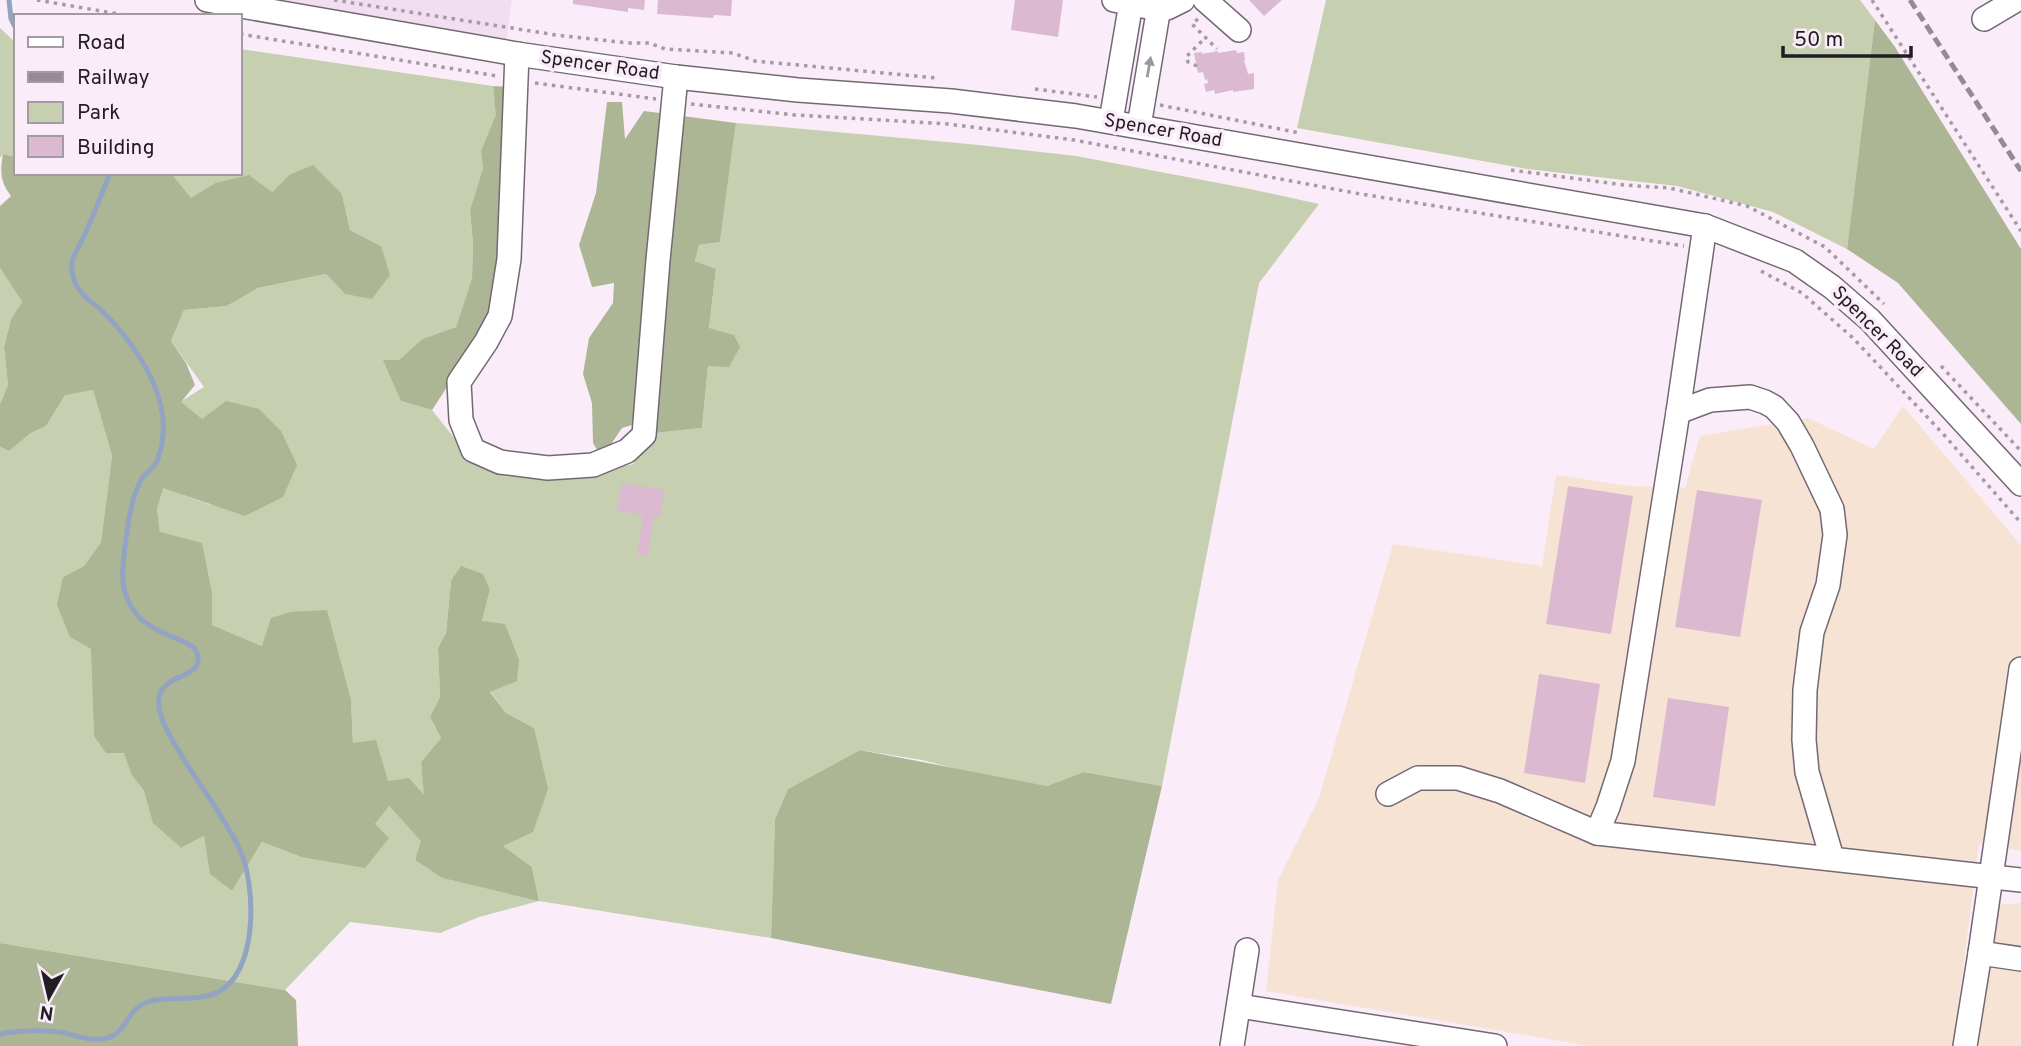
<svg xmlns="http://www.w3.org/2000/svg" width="2021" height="1046" font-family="Overpass,sans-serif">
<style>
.built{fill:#f1def1}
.industrial{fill:#f7e3d4}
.green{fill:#c6cfaf}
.forest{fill:#acb694}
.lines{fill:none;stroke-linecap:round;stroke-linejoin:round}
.stream{stroke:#93a3c2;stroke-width:5}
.building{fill:#dbbad1}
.minor-casing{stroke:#736873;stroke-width:26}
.path{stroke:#a59ba4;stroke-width:3.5;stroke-dasharray:3.5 5;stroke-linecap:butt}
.minor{stroke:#fff;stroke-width:23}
.rail{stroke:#958b94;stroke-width:5;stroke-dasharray:10 5;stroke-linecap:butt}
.oneway{fill:#9c999c}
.labels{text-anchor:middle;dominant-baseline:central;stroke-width:7;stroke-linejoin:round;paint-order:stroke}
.street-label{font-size:19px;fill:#221d22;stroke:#faedf9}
</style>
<rect width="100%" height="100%" fill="#faedf9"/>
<path class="built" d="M207,0H512L505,52Z"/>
<g class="industrial">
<path d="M1903,406L2021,545V851L1979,844L1953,1046H1589L1266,991L1278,880L1319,798L1393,544L1542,566L1556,475L1630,486L1685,488L1700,436L1808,418L1874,449Z"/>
<path d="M2021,903V1046H1970L1993,905Z"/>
</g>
<g class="green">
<path d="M1326,0H1860L1875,20L1847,249L1773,212L1677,186L1527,169L1297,128Z"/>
<path d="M0,28L16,43V157L3,154L0,158Z"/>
<path d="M240,49L493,86L497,115L481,151L483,168L470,210L473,245L472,278L456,327L422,339L399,360H384L401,401L432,410L459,444L488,470L576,477L633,464L655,433L702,428L708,366L734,335L709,329L716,269L695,261L699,245L720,242L736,123L979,145L1076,156L1250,189L1319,204L1259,283L1162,786L1084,772L1047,786L968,772L922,760L860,750L788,789L775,819L771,938L539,901L479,917L440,933L350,922L285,990L0,943V447L9,451L31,433L46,426L65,394L93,390L112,456L101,542L84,566L63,577L70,637L92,649L94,736L124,752L131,774L144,791L154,823L181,848L204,836L211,874L232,891L262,842L301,857L375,824L388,805L422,841L415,860L442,878L539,900L532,867L503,846L534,728L506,713L490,691L482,621L490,590L451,581L446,633L438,648L440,697L430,717L441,738L421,762L425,796L388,781L353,743L351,700L262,646L212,625V593L160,532L157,509L162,487L211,505L202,420L180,402L204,387L171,341L184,310L227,306L258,288L326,274L345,294L381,246L350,230L342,194L289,175L272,192L215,183L191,199L171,173H240Z"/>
<path d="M0,268L22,302L11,319L4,347L8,385L0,404Z"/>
</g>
<g class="forest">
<path d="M1875,20L1895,47L2021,249V424L1898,283L1847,249Z"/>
<path d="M493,86L510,87L501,262L491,313L468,355L432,410L401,401L383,360H399L422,339L456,327L472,278L473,245L470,210L483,168L481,151L496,115Z"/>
<path d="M607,102H622L625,139L644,111L736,123L720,242L699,245L695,261L716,269L709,328L734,335L740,347L729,367L708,366L702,428L655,433L658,417L622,428L607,450L600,455L593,443L592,403L583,374L589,338L613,303L614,283L592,287L579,245L596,193Z"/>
<path d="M3,154L16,157V173H171L191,198L215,183L249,175L272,192L289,175L313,165L342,194L350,230L381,246L390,275L372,299L345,294L326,274L258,288L227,306L184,310L171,341L186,363L195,385L181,402L202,419L226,401L259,409L281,431L297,465L283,497L245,516L163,488L157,509L160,532L202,543L212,593V625L262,646L271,618L290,612L327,610L351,700L353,743L376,740L388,781L409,778L424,795L421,762L441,738L430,717L440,697L438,648L446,633L451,581L461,566L483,574L490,590L482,621L505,624L519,660L517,681L490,692L506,713L534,728L548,789L533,832L503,846L532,867L539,901L442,878L415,860L421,841L389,806L375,824L389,838L365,868L301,857L262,842L232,891L210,874L204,836L181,848L153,823L144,791L131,774L124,753H106L94,736L91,649L70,637L57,605L63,577L84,566L101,542L112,456L93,390L65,395L46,426L31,433L9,451L0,447V404L8,385L4,347L11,319L22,302L0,268V206L11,196C0,182 0,171 3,154Z"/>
<path d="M860,750L1047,786L1084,772L1162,786L1111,1004L771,938L775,819L788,789Z"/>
<path d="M0,943L285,990L296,1000L298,1046H0Z"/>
</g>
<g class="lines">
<g class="stream">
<path d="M9,0L11,19L16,29"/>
<path d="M0,1034C20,1030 40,1030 60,1032C75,1035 92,1042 107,1038C126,1034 127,1010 145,1003C168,994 194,1003 216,993C259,974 256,885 240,850C224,816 199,785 180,753C173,741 165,729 161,716C146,667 207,685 197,653C190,633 132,640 123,583C121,565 129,512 135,494C137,489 140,481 143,477C146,472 152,470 155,465C164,448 165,424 161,406C153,371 127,335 101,310C93,303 81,295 76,285C73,279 71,268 72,262C74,253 81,243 85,234C94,214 102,194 110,173"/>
</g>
</g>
<g class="building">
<path d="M573,0H645L644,10L628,8V12L573,4Z"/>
<path d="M658,0H732L731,16L714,15L713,18L657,14Z"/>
<path d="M1015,0H1063L1058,37L1011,30Z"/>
<path d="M1249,0H1282L1264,16Z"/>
<path d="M1236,50L1237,53L1244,52L1245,60H1244L1248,74L1254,73V89L1233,92V90L1215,94L1214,90L1206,92L1204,84L1208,83L1207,79L1205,80L1203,72L1198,73L1194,53L1202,52V54L1218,51V53Z"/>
<path d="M622,483L665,490L660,517L654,516L648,556L637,555L643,515L617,511Z"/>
<path d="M1568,486L1633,496L1611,634L1546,624Z"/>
<path d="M1697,490L1762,500L1740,637L1675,627Z"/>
<path d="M1539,674L1600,684L1585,783L1524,773Z"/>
<path d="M1668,698L1729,707L1715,806L1653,797Z"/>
</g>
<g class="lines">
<g class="minor-casing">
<g id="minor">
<path d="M207,0L517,54L676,77L798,90L951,101L1076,116L1705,226L1795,261L1832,287L1870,320L2021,484"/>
<path d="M1114,0L1148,7L1167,8L1183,0"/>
<path d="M1205,0L1239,30"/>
<path d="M1984,19L2016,0"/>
<path d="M517,54L509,259L500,316L486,342L459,382L461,420L473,450L500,462L548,468L593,465L627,451L644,435L658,260L676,77"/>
<path d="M1111,121L1131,3L1130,0"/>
<path d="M1139,126L1159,7"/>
<path d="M1678,412L1710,400L1750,397L1765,402L1774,407L1788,422L1802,446L1832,509L1835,535L1828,585L1812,632L1805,690L1804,740L1807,772L1832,858"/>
<path d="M1388,794L1418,778H1458L1500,791L1597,833L2021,880"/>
<path d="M1597,833L1608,807L1623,761L1678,412L1705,226"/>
<path d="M1980,953L2021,959"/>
<path d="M1239,1006L1495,1046"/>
<path d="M1232,1046L1247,950"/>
<path d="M1965,1046L1980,953L2021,669"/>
</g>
</g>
<g class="path">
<path d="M37,0L130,16"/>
<path d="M334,0L556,35L628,43H649L665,49L733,53L755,61L937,78"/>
<path d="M1872,0L2021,231"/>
<path d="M1198,19L1192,24L1217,49"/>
<path d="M240,34L497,76"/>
<path d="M1197,66L1188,62L1186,57L1205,38"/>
<path d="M535,83L656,99"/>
<path d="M1035,89L1097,97"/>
<path d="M691,104L795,115L948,124L1074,140L1355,193L1684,246"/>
<path d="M1160,105L1300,133"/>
<path d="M1511,170L1624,185L1669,188L1747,206L1825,247L1884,304"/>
<path d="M1761,271L1802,293L1853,338L1945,436L2021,523"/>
<path d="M1941,366L2021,451"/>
</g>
<use href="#minor" class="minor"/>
<path class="rail" d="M1910,0L2021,171"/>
</g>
<defs><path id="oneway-solid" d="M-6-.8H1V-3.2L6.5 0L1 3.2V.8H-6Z" transform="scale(1.75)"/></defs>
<use class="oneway" href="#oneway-solid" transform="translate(1149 67) rotate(-80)"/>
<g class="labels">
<g class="street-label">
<text transform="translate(600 66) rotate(8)">Spencer Road</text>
<text transform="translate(1163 131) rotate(10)">Spencer Road</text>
<text transform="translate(1877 332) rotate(45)">Spencer Road</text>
</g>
</g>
<rect x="14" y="14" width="228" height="161" fill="#faedf9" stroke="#a49aa3" stroke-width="2"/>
<rect x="28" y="37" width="35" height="10" fill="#ffffff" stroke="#a49aa3" stroke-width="2"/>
<text x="77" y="49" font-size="21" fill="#221d22">Road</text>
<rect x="28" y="72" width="35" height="10" fill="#958b94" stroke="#a49aa3" stroke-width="2"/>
<text x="77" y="84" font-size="21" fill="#221d22">Railway</text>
<rect x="28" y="102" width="35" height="21" fill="#c6cfaf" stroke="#a49aa3" stroke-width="2"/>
<text x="77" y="119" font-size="21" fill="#221d22">Park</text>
<rect x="28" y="136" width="35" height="21" fill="#dbbad1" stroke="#a49aa3" stroke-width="2"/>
<text x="77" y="154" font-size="21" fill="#221d22">Building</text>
<g transform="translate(49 997) rotate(188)" stroke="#faedf9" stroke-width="5" paint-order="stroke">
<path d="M0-5L12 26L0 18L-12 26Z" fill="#221d22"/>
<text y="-10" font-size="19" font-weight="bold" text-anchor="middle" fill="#221d22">N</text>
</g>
<path d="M1783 46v10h128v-10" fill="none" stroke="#221d22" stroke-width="3.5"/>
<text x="1794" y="46" font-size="21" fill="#221d22" stroke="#faedf9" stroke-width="5" paint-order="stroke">50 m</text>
</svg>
